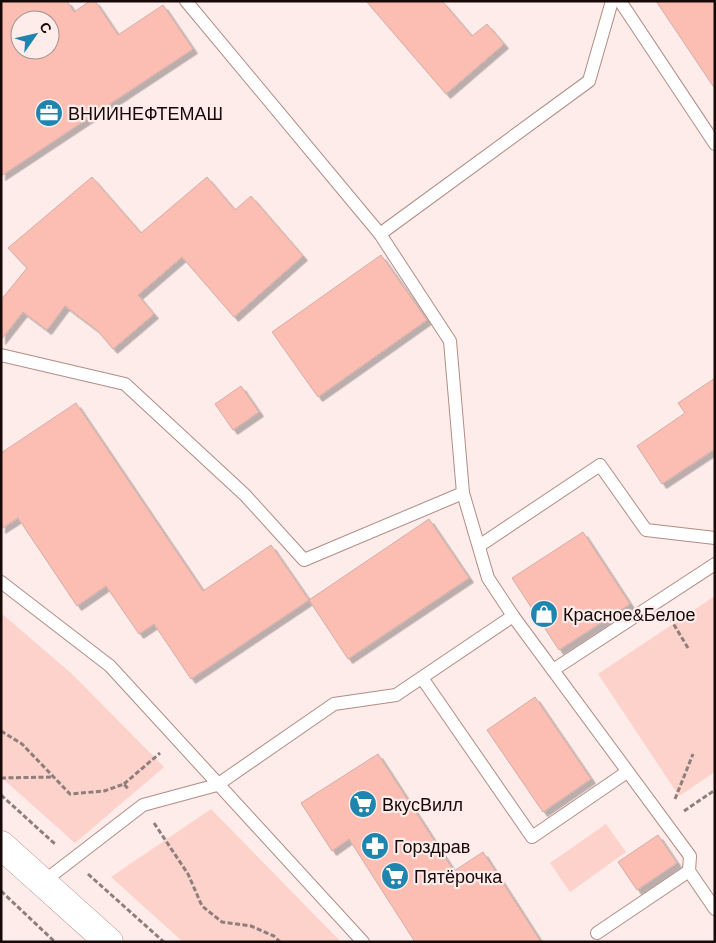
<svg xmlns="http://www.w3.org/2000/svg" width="716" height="943" font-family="'Work Sans',sans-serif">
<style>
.green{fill:#fcd2ca}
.building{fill:#fcbeb3;stroke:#d4ada6;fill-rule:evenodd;filter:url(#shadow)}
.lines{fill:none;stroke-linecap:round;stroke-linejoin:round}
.service-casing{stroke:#b28c85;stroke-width:14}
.tertiary-casing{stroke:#b28c85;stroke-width:29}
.path{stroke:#8e7e7c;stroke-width:3;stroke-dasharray:5 2.5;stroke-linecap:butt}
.service{stroke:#fff;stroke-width:12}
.tertiary{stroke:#fff;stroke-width:28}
.labels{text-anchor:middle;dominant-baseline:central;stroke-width:4.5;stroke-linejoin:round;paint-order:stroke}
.poi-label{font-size:18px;fill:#170908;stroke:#fdece9;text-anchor:start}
</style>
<defs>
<filter id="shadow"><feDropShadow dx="4.5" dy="4.5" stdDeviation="0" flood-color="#0004"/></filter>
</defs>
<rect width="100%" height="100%" fill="#fdece9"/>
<g class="green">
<path d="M715,596V772L679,796L598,674Z"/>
<path d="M1,613L72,674L164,767L75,843L1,777Z"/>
<path d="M211,809L341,942H183L111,877Z"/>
<path d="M606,824L626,852L570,892L550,863Z"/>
</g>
<g class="building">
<path d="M1,1H67L74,12L90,1H95L118,35L163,5L193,49L1,176ZM20,20H50V50H20Z"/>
<path d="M366,1H442L472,36L487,24L504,44L446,94Z"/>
<path d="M656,1H715V89Z"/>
<path d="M92,177L141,233L207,177L235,210L251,196L303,256L234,317L182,257L138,295L154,314L113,349L97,330L65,306L47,330L23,312L1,340V300L27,268L8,248Z"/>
<path d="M381,255L427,320L318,397L272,332Z"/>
<path d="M715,378V449L662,484L637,446L685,413L678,403Z"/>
<path d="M241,386L259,412L233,430L215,404Z"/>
<path d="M76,403L203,591L271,545L309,600L191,679L154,624L139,634L106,586L77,606L18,518L1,529V453Z"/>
<path d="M429,519L469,578L348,659L309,600Z"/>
<path d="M583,532L630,604L559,650L512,578Z"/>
<path d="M535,697L591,779L543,812L487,730Z"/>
<path d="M378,754L454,871L483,852L541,942H415L349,839L332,851L301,803Z"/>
<path d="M658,835L677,863L637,890L618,862Z"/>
</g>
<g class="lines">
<g class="service-casing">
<g id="service">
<path d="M186,1L380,234L450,341L463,493L488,578L513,616L690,856L689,871L715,909"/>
<path d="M620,1L715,144"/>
<path d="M380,234L589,81L612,1"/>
<path d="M1,355L125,384L245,495L304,560L463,493"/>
<path d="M479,546L600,465L646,530L715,538"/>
<path d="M1,582L110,666L363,942"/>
<path d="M553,670L715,564"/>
<path d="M422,678L532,837L627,772"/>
<path d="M43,882L143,805L217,785L334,704L396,695L513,616"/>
<path d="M597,933L689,871"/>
</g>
</g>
<g class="tertiary-casing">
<path id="tertiary" d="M1,845L109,942"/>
</g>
<g class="path">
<path d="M670,618L688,648"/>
<path d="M1,731L22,744L70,794L104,791L124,784L129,790"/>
<path d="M1,778L53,777"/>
<path d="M124,784L160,753"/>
<path d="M1,795L55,844"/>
<path d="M675,799L693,754"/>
<path d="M684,811L715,790"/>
<path d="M154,823L188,874L202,906L222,922L251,926L274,936L280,942"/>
<path d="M88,874L164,942"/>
<path d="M1,891L55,942"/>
</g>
<use href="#service" class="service"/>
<use href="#tertiary" class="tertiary"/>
</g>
<defs>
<g id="office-disc" transform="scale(1.4375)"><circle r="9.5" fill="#1e85ae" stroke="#fdece9"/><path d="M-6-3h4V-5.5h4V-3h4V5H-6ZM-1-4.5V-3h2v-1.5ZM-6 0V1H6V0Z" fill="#fff"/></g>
<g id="shop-disc" transform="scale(1.4375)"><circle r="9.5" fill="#1e85ae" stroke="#fdece9"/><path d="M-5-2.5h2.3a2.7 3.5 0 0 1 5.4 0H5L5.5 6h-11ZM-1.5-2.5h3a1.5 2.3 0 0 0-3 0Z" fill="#fff"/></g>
<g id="supermarket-disc" transform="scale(1.4375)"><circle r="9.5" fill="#1e85ae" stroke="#fdece9"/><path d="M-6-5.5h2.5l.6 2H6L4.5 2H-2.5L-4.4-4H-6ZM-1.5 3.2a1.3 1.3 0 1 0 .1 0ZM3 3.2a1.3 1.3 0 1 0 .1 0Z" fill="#fff"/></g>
<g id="pharmacy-disc" transform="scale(1.4375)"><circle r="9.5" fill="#1e85ae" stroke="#fdece9"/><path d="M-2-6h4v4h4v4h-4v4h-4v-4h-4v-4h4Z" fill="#fff"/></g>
</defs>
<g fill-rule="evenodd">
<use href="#office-disc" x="49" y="113"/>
<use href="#shop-disc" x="544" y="614"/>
<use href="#supermarket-disc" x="363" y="804"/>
<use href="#pharmacy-disc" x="375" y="846"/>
<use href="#supermarket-disc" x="395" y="876"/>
</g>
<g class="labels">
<g class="poi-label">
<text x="68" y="113">ВНИИНЕФТЕМАШ</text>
<text x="563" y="614">Красное&amp;Белое</text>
<text x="382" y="804">ВкусВилл</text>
<text x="394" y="846">Горздрав</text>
<text x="414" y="876">Пятёрочка</text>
</g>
</g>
<rect width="716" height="943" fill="none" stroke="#170908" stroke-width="5"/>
<g transform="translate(35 35) rotate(56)"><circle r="24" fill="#fdece9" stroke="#a1918f"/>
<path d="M0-4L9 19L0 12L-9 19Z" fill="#1e85ae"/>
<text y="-8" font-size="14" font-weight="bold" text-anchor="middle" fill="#170908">С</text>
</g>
</svg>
